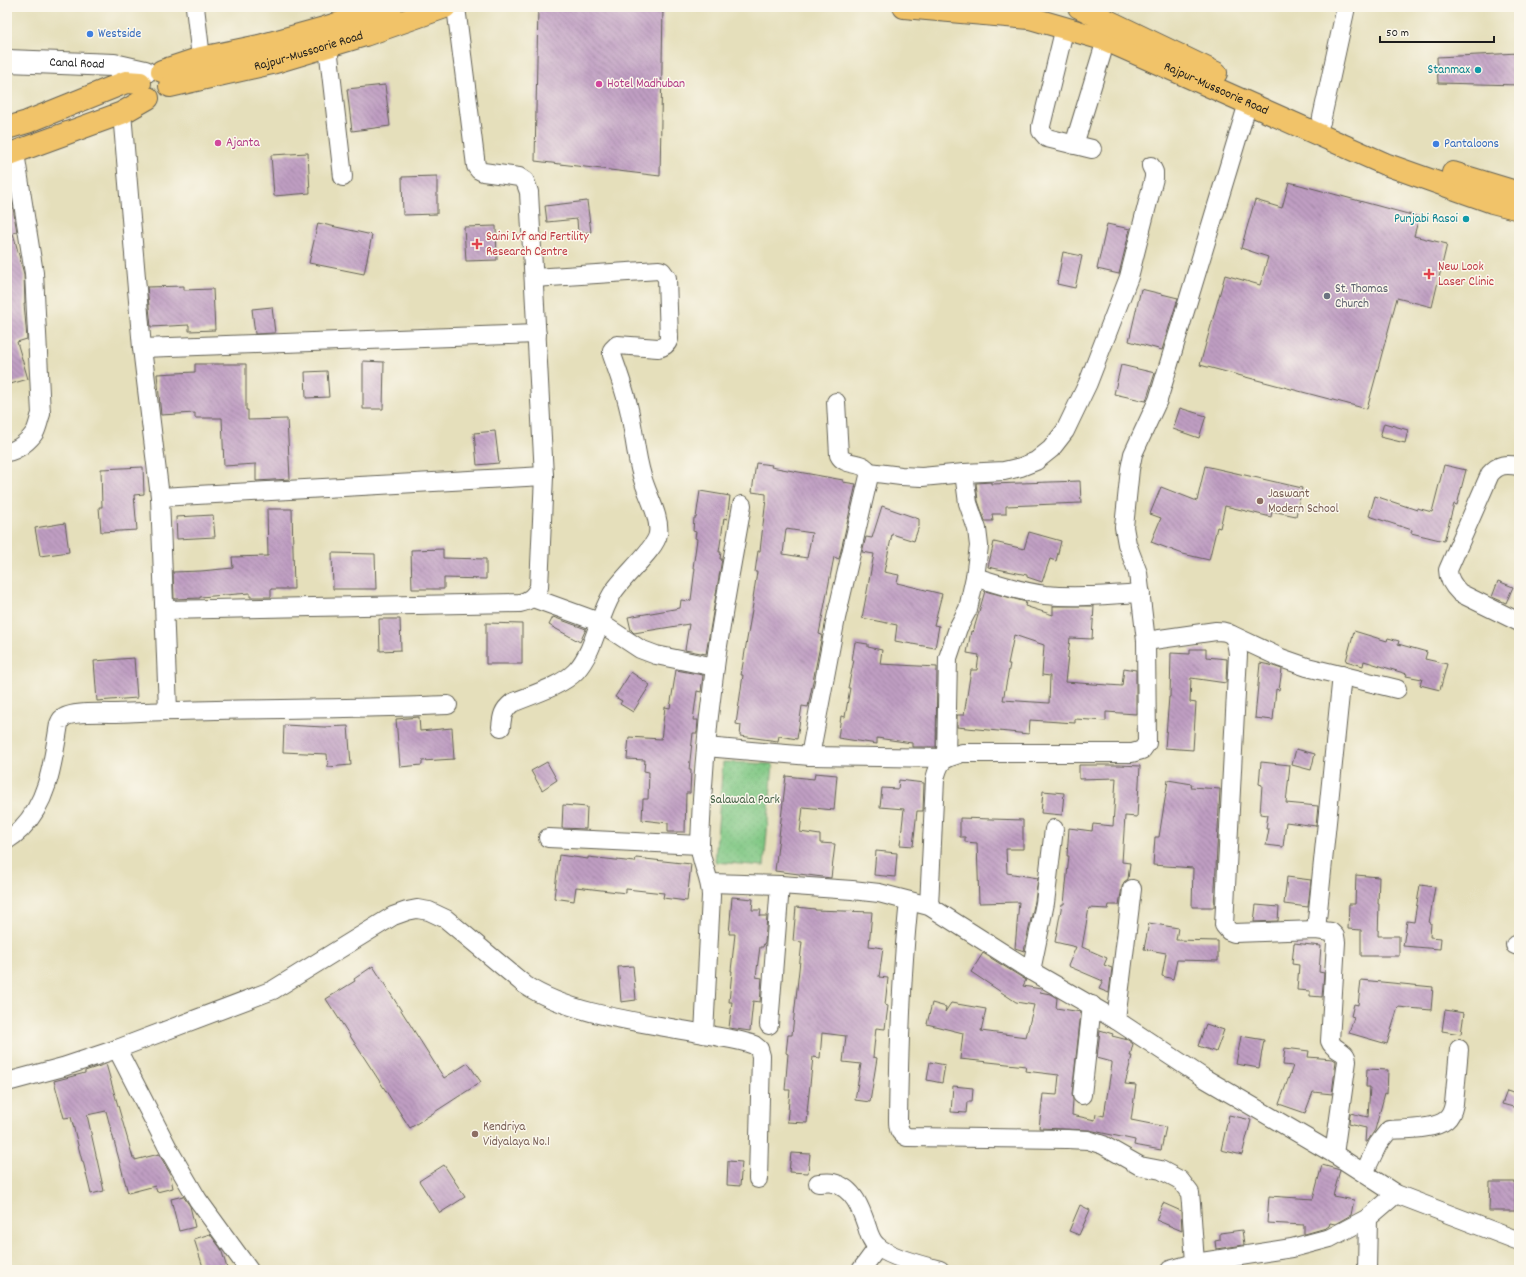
<svg xmlns="http://www.w3.org/2000/svg" width="1526" height="1277" font-family="Dekko,sans-serif">
<style>
.park{fill:url(#park-dots);stroke:#4e7250}
.building{fill:url(#building-back-hatch);fill-rule:evenodd}
.lines{fill:none;stroke-linecap:round;stroke-linejoin:round}
.minor-casing{stroke:#626054;stroke-width:20}
.tertiary-casing{stroke:#626054;stroke-width:24}
.primary-casing{stroke:#626054;stroke-width:24}
.minor{stroke:#fff;stroke-width:18}
.tertiary{stroke:#fff;stroke-width:22}
.primary{stroke:#f1c369;stroke-width:22}
.shop-dot{fill:#3f7fe0;stroke:#fbf7ec;stroke-width:1.5}
.culture-dot{fill:#0f9aa8;stroke:#fbf7ec;stroke-width:1.5}
.hotel-dot{fill:#d1479c;stroke:#fbf7ec;stroke-width:1.5}
.health-dot{fill:#e0444e;stroke:#fbf7ec;stroke-width:1.5}
.worship-dot{fill:#6b7280;stroke:#fbf7ec;stroke-width:1.5}
.education-dot{fill:#8d6e63;stroke:#fbf7ec;stroke-width:1.5}
.labels{text-anchor:middle;dominant-baseline:central;stroke-width:3;stroke-linejoin:round;paint-order:stroke}
.shop-label{font-size:13px;fill:#366cbe;stroke:#fbf7ec;text-anchor:start}
.street-label{font-size:13px;fill:#1c1c1c;stroke:#fbf7ec}
.culture-label{font-size:13px;fill:#0d838f;stroke:#fbf7ec;text-anchor:end}
.hotel-label{font-size:13px;fill:#b23c85;stroke:#fbf7ec;text-anchor:start}
.health-label{font-size:13px;fill:#be3a42;stroke:#fbf7ec;text-anchor:start}
.worship-label{font-size:13px;fill:#5b616d;stroke:#fbf7ec;text-anchor:start}
.education-label{font-size:13px;fill:#785e54;stroke:#fbf7ec;text-anchor:start}
.park-label{font-size:13px;fill:#446045;stroke:#fbf7ec}
</style>
<defs>
<pattern id="park-dots" width="8" height="8" patternUnits="userSpaceOnUse"><rect width="8" height="8" fill="#7fc783"/><path d="M2 2h.1M6 6h.1" fill="none" stroke="#6daa71" stroke-width="1.8" stroke-linecap="round"/></pattern>
<pattern id="building-back-hatch" width="6" height="6" patternUnits="userSpaceOnUse"><rect width="6" height="6" fill="#bf9ec2"/><path d="M-1 5l2 2M0 0l6 6M5-1l2 2" fill="none" stroke="#9a809d"/></pattern>
</defs>
<rect width="100%" height="100%" fill="#fbf7ec"/>
<filter id="ink" filterUnits="userSpaceOnUse"><feTurbulence type="fractalNoise" baseFrequency=".025" numOctaves="2"/><feDisplacementMap in="SourceGraphic" scale="8" xChannelSelector="R" yChannelSelector="G"/><feConvolveMatrix kernelMatrix="1 2 1 2 8 2 1 2 1" color-interpolation-filters="sRGB"/></filter>
<filter id="wash" filterUnits="userSpaceOnUse"><feTurbulence type="fractalNoise" baseFrequency=".012" numOctaves="4" result="noise"/><feDisplacementMap in="SourceGraphic" scale="16" xChannelSelector="R" yChannelSelector="G"/><feGaussianBlur stdDeviation="0.9" result="paint"/><feColorMatrix in="noise" values="0 0 0 0 0 0 0 0 0 0 0 0 0 0 0 0 0 1.4 0 .05"/><feComposite in="paint" operator="in"/></filter>
<g filter="url(#wash)">
<rect width="100%" height="100%" fill="#e5dfbb"/>
<path class="park" d="M723,762L773,764L764,866L715,862Z"/>
<g id="blocks">
<g class="building">
<path d="M538,7H663L660,176L535,161Z"/>
<path d="M1519,53V85L1438,83L1437,57Z"/>
<path d="M385,85L390,126L352,131L347,89Z"/>
<path d="M308,153L310,193L274,196L271,155Z"/>
<path d="M437,176V214L403,215L402,177Z"/>
<path d="M7,178H8L17,232L13,233L24,274L25,303H24L27,339L17,342L28,379L7,385Z"/>
<path d="M1289,182L1419,217L1414,236L1447,244L1432,307L1397,298L1367,409L1200,365L1225,275L1260,285L1268,257L1241,248L1255,200L1282,208Z"/>
<path d="M587,201L591,232L578,233L577,219L547,222L545,206Z"/>
<path d="M318,223L372,235L364,274L309,263Z"/>
<path d="M1107,224L1130,229L1119,274L1097,269Z"/>
<path d="M496,226L497,260L466,261L464,227Z"/>
<path d="M1063,252L1082,256L1075,288L1057,284Z"/>
<path d="M184,286V290L213,289L215,330L189,331V325L151,327L147,287Z"/>
<path d="M1141,289L1178,298L1162,350L1129,341Z"/>
<path d="M272,307L275,333L255,334L252,309Z"/>
<path d="M363,361L384,362L383,409H363Z"/>
<path d="M195,364H246V410H248V420L287,419L290,479L256,481V464L224,466L222,418H195V413L161,415L157,374L195,372Z"/>
<path d="M1121,365L1155,373L1146,401L1114,394Z"/>
<path d="M327,371L329,397L306,398L305,372Z"/>
<path d="M1180,408L1206,416L1199,438L1173,429Z"/>
<path d="M1384,423L1408,430L1405,443L1380,437Z"/>
<path d="M495,431L499,463L477,465L474,433Z"/>
<path d="M756,463L772,465L771,467L843,480V482L856,484L839,559L834,557L819,634L822,635L808,707L802,706L797,739L779,736L778,741L740,736L741,725L736,724L743,675H741L754,598H753L757,572H755L758,551H760L766,499V494L752,492ZM786,529L812,533L807,558L783,554Z"/>
<path d="M1444,465L1466,470L1457,505L1454,504L1444,541L1411,533L1412,530L1369,516L1375,496L1417,510V508L1432,512Z"/>
<path d="M1205,466L1302,488L1296,516L1272,511L1271,517L1225,506L1220,528L1217,527L1209,560L1183,554L1151,542L1161,518L1150,514L1161,487L1197,501Z"/>
<path d="M143,467L144,494L134,495L137,530L101,532L99,507H102L101,469Z"/>
<path d="M1080,481L1081,503L1006,506V514H992L993,521H985L978,501L976,483L991,482V484Z"/>
<path d="M700,491L730,496L727,519L724,518L719,552H721L720,559H722L706,654L685,650L689,624L634,633L631,630L628,617L680,608L681,600L689,601L691,600L695,568H693L697,539L695,538L696,532L693,531L694,518H696Z"/>
<path d="M882,506L919,519V526L914,541L892,534L884,572L899,575L897,583L942,594L934,625L939,626L935,648L895,641L897,625L862,618L874,554L862,552L866,537L872,538Z"/>
<path d="M267,509H292L294,589H271V597H250V593L200,597V598L174,599L173,572L201,571L233,568L232,557L268,556Z"/>
<path d="M213,515L215,537L177,539L176,517Z"/>
<path d="M65,523L69,552L40,556L35,528Z"/>
<path d="M1029,532L1061,541L1056,561L1050,559L1042,582L1027,577V575L988,567L994,542L1024,549Z"/>
<path d="M443,549V558L486,559V579L444,578V589H412L411,550Z"/>
<path d="M332,553L375,554L376,589H333Z"/>
<path d="M1498,581L1513,587L1506,603L1492,597Z"/>
<path d="M985,591L1026,602L1025,606L1053,615V606H1094L1092,639L1070,638L1065,682L1122,686L1124,668L1136,670V714L1106,712V721L1075,719V723L1030,720L1029,734L957,727V715H964L971,670H977L979,655L967,653L971,631L973,632ZM1014,635L1044,645L1042,675L1050,676L1049,703L1003,700L1010,664H1008Z"/>
<path d="M553,617L586,629L580,642L549,625Z"/>
<path d="M379,619H400L401,650L380,651Z"/>
<path d="M486,623L522,624V664H486Z"/>
<path d="M1354,631L1387,641L1388,638L1399,641L1398,644L1427,652L1425,659L1447,664L1440,690L1420,685L1422,679L1406,676L1407,674L1364,661L1363,666L1346,661Z"/>
<path d="M855,642L868,644V647L882,650L880,664L937,667L936,747H912V743L877,738V744L838,738L841,716L845,717L850,688H848L854,660H852Z"/>
<path d="M1190,649H1206V657L1227,659L1226,683L1191,678L1190,702L1196,703L1193,750L1165,748L1169,697H1170L1171,653L1190,654Z"/>
<path d="M134,658L137,698L97,701L94,661Z"/>
<path d="M1260,663L1270,665L1282,669L1279,690L1276,689L1273,720L1255,718Z"/>
<path d="M676,670L703,675L701,692L697,691L693,720H698L697,733H693L689,770H691L690,793H686L685,832H668V823L642,820L643,799H648L649,772L644,771L645,760L627,759L629,737L661,739L665,707L670,708Z"/>
<path d="M631,672L650,685L633,712L620,704L622,701L615,697Z"/>
<path d="M419,717L420,731L452,728L454,759L422,761V765L400,767L396,719Z"/>
<path d="M284,725L324,727L348,726L351,765L328,767L327,754L283,752Z"/>
<path d="M1296,749L1315,754L1311,770L1292,765Z"/>
<path d="M547,762L557,780L542,790L531,771Z"/>
<path d="M1261,762L1290,765L1286,803L1318,806L1316,826L1286,822L1283,847L1266,845L1269,829H1266L1268,815L1260,814L1262,785L1259,784Z"/>
<path d="M1079,765H1120L1140,766L1137,817L1125,816L1122,862L1130,863L1128,879L1124,882L1122,887L1119,905H1109L1108,909L1089,908L1082,947L1107,958L1104,965L1112,968L1109,993L1099,989L1103,981L1068,966L1076,947L1055,942L1062,904H1064L1069,856H1067L1069,828L1092,831L1093,824L1113,826L1116,778L1079,779Z"/>
<path d="M815,773L837,775L834,810L803,807L800,832L820,835V843L835,844L831,878L775,871L786,776L814,779Z"/>
<path d="M899,780L924,783L923,811H917L913,846L900,845L904,809L880,807L882,788L898,789Z"/>
<path d="M1168,780L1192,784L1191,787L1220,789L1214,907H1192L1193,868L1153,865L1155,837H1159Z"/>
<path d="M1043,791L1064,793L1062,815L1041,813Z"/>
<path d="M563,805L587,807L586,829L562,828Z"/>
<path d="M960,818L1023,820V849H1006L1007,873L1038,878L1035,901L1024,951L1015,948L1019,902L979,903L977,843L965,842V837H960Z"/>
<path d="M876,851L897,853L895,877L874,875Z"/>
<path d="M559,855L588,859V857L635,862L636,858L691,864L687,901L663,898L664,893L626,889V893L576,887L574,901L554,898Z"/>
<path d="M1356,875L1379,877L1378,904H1379L1378,936H1399V956H1361V930L1348,929L1349,904H1355Z"/>
<path d="M1287,877L1311,880L1308,907L1284,904Z"/>
<path d="M1420,885L1435,887L1429,923H1431L1430,937L1441,938L1440,949L1403,946L1407,921L1414,922Z"/>
<path d="M732,897L753,899L752,910H761L760,916H767L765,943H764L763,947H760L756,977L762,978L760,1002L753,1001L750,1031L729,1028L732,1002H729L732,971H731L735,934H729Z"/>
<path d="M1256,905L1279,907L1278,921L1254,922Z"/>
<path d="M796,907L815,909V910L872,912L869,946L883,948L879,977L888,978L885,1005L888,1006L885,1029L876,1028L873,1057L877,1058L870,1102L855,1100L861,1064L843,1062L846,1036L822,1033L820,1058L813,1057L807,1112H808L807,1123L787,1122L790,1090H785L788,1054L786,1053L788,1035H792L802,942L793,941Z"/>
<path d="M1149,923L1178,928L1176,940L1218,941V961L1177,960L1173,979L1162,976L1166,953L1144,949Z"/>
<path d="M1294,943L1321,946L1319,972L1324,973L1322,997L1310,996V991L1297,990L1299,965L1292,964Z"/>
<path d="M983,953L1026,980L1023,986L1041,989L1040,992L1050,994L1057,998L1056,1008L1081,1012L1072,1094L1073,1100L1072,1115L1095,1120L1096,1114L1104,1116L1112,1064V1062L1097,1058L1100,1030L1113,1034L1112,1036L1128,1040L1133,1044L1130,1056H1132L1125,1084L1136,1085L1131,1120L1166,1127L1161,1150L1134,1145L1135,1140L1089,1130L1039,1128L1043,1094L1057,1095L1059,1075L1025,1071L1026,1066L960,1059L963,1033L927,1024L932,1003L946,1007L945,1012L951,1003L986,1009L981,1031L1026,1037L1034,1005L1016,1002L971,972Z"/>
<path d="M373,966L444,1078L468,1063L481,1082L410,1128L326,999L355,981L354,979Z"/>
<path d="M633,966L636,1000L621,1002L618,967Z"/>
<path d="M1361,980L1433,987L1431,1010L1398,1007L1387,1044L1349,1033L1354,1017L1351,1016L1354,1004L1358,1005Z"/>
<path d="M1445,1010L1464,1013L1461,1034L1442,1031Z"/>
<path d="M1206,1024L1224,1030L1216,1052L1198,1046Z"/>
<path d="M1241,1036L1264,1040L1259,1068L1236,1064Z"/>
<path d="M1285,1048L1309,1051L1308,1057L1333,1059L1336,1061L1332,1094L1313,1092L1305,1113L1279,1104L1293,1066L1283,1065Z"/>
<path d="M930,1062L945,1065L942,1083L927,1080Z"/>
<path d="M106,1064L133,1158H135V1160L159,1154L170,1173L173,1188L157,1192L155,1186L128,1193L106,1111L87,1115L104,1191L91,1194L83,1161H82L71,1117L64,1118L54,1081L85,1073V1071Z"/>
<path d="M1367,1069L1388,1070L1387,1094L1385,1093L1375,1130L1367,1142H1365L1366,1128L1349,1124L1350,1113L1368,1117L1370,1087H1366Z"/>
<path d="M953,1086L973,1088L972,1102H967L966,1113L951,1112Z"/>
<path d="M1507,1091L1519,1095L1517,1108L1502,1104Z"/>
<path d="M1229,1115L1251,1120L1242,1155L1221,1150Z"/>
<path d="M791,1153L810,1154L808,1173L789,1172Z"/>
<path d="M728,1161L742,1162L740,1186L727,1185Z"/>
<path d="M444,1165L465,1197L440,1213L419,1181Z"/>
<path d="M1322,1165L1340,1170L1333,1196L1354,1200L1351,1215L1335,1224L1330,1223L1329,1226L1326,1228L1305,1234H1304V1225L1267,1223L1269,1196L1313,1199Z"/>
<path d="M1490,1182H1515V1211H1489Z"/>
<path d="M183,1196L190,1206L195,1227L179,1231L171,1199Z"/>
<path d="M1163,1203L1181,1211L1182,1231L1156,1220Z"/>
<path d="M1080,1205L1090,1210L1079,1235L1069,1231Z"/>
<path d="M1242,1230L1244,1245L1216,1249L1215,1241L1220,1240V1233Z"/>
<path d="M210,1234L221,1249L227,1268L220,1270H204L194,1239Z"/>
</g>
</g>
</g>
<g filter="url(#ink)">
<use href="#blocks" fill-opacity="0" stroke="#626054" stroke-width="1"/>
<g class="lines">
<g class="minor-casing">
<g id="minor">
<path d="M195,7L201,58"/>
<path d="M1065,27L1041,126V131L1047,138L1092,149"/>
<path d="M328,47L343,177"/>
<path d="M122,113L142,348L160,497L168,710"/>
<path d="M1321,122L1346,7"/>
<path d="M1074,145L1106,40"/>
<path d="M142,348L537,334"/>
<path d="M7,452C17,451 30,440 35,432C38,426 39,419 41,414L34,273L15,153"/>
<path d="M1519,466C1505,464 1499,464 1490,474L1448,570C1448,579 1453,586 1460,593L1519,622"/>
<path d="M869,472L901,476L922,477L964,473L1004,471L1021,467L1036,461L1051,449L1065,431L1088,383L1129,277L1154,178V172L1151,166"/>
<path d="M160,497L544,476"/>
<path d="M975,577C998,584 1021,592 1045,595C1076,598 1109,595 1141,593"/>
<path d="M533,598L599,622L640,649L656,655L715,667"/>
<path d="M165,610L520,603C530,601 535,596 539,587L544,476L529,192L525,181L519,177L483,172L479,170L476,166L456,7"/>
<path d="M1232,635L1281,658L1307,667L1397,689"/>
<path d="M1146,641L1216,631C1234,631 1236,638 1238,654L1224,925L1229,931L1234,933L1316,930L1331,932L1335,936L1336,942L1330,1041C1334,1052 1346,1049 1347,1061L1334,1154"/>
<path d="M501,727C502,716 503,710 512,703C531,695 562,686 576,671C595,650 598,617 612,594C622,577 656,549 658,534C661,517 646,493 642,476C635,453 634,428 628,405C624,388 618,372 612,355V350L617,345L658,348C664,347 667,345 669,339L667,278L662,271L659,270L534,278"/>
<path d="M706,747L810,756L946,758L948,658L958,628L968,609L975,577L979,546L977,529L968,503L964,473"/>
<path d="M810,756L836,618L869,476C868,459 845,468 839,455L836,402"/>
<path d="M548,838L700,845"/>
<path d="M7,840C12,837 17,833 21,829C49,801 53,760 59,724C60,722 61,719 62,719C70,711 105,713 116,713C227,708 337,710 448,705"/>
<path d="M710,883L780,885L852,890L879,893L929,906L1031,971L1116,1020L1204,1078L1334,1154L1396,1194L1519,1241"/>
<path d="M909,901C901,975 899,1046 898,1120C898,1129 899,1133 907,1137L1067,1139L1088,1140L1103,1145L1140,1166L1161,1170L1180,1180L1190,1193L1191,1204L1195,1263"/>
<path d="M929,906L935,779C940,759 943,759 962,753H1132L1142,750L1147,743L1146,641L1138,573L1127,544L1124,527L1130,469L1133,454L1158,400L1248,103"/>
<path d="M1316,930L1342,675"/>
<path d="M1515,945L1519,946"/>
<path d="M1031,971L1045,903L1054,829"/>
<path d="M1116,1020L1132,889"/>
<path d="M769,1025L780,885"/>
<path d="M704,1034L711,896C711,877 699,861 700,843C702,784 707,725 715,667C722,613 733,559 742,505"/>
<path d="M117,1049L170,1152L198,1200L249,1270"/>
<path d="M7,1082L63,1067L117,1049L273,990L393,916L407,911L417,909L429,911L446,919L525,985C574,1017 652,1023 709,1035C724,1038 740,1039 754,1045L759,1049L761,1056L758,1179"/>
<path d="M1082,1095L1092,1005"/>
<path d="M1364,1173L1378,1144L1389,1130C1404,1129 1434,1130 1446,1120C1451,1116 1453,1109 1454,1104L1459,1049"/>
<path d="M818,1183C823,1183 829,1182 833,1183C854,1188 861,1209 867,1227C869,1234 871,1241 877,1246C889,1257 924,1266 940,1270"/>
<path d="M861,1270L878,1247"/>
<path d="M1170,1270L1195,1263L1292,1248L1330,1238L1368,1218L1396,1194"/>
<path d="M1367,1270L1368,1218"/>
</g>
</g>
<g class="tertiary-casing">
<g id="tertiary">
<path id="s1" d="M7,61L114,65L145,72"/>
</g>
</g>
<g class="primary-casing">
<g id="primary">
<path id="s2" d="M904,7L1030,18L1106,40L1385,164L1492,202L1519,209"/>
<path d="M1079,7L1216,73"/>
<path d="M162,71L201,58L259,46L324,28L391,7"/>
<path id="s3" d="M170,86L272,63L365,35L445,7"/>
<path d="M7,128L27,122L126,82L140,83"/>
<path d="M7,155L122,113L148,98"/>
<path d="M1453,173L1519,193"/>
</g>
</g>
<use href="#minor" class="minor"/>
<use href="#tertiary" class="tertiary"/>
<use href="#primary" class="primary"/>
</g>
</g>
<g class="shop-dot">
<circle cx="90" cy="34" r="4"/>
<circle cx="1436" cy="144" r="4"/>
</g>
<g class="culture-dot">
<circle cx="1478" cy="70" r="4"/>
<circle cx="1466" cy="219" r="4"/>
</g>
<g class="hotel-dot">
<circle cx="599" cy="84" r="4"/>
<circle cx="218" cy="143" r="4"/>
</g>
<g class="health-dot">
<path d="M475 238h4v4h4v4h-4v4h-4v-4h-4v-4h4z"/>
<path d="M1427 268h4v4h4v4h-4v4h-4v-4h-4v-4h4z"/>
</g>
<circle class="worship-dot" cx="1327" cy="296" r="4"/>
<g class="education-dot">
<circle cx="1260" cy="501" r="4"/>
<circle cx="475" cy="1134" r="4"/>
</g>
<g class="labels">
<g class="shop-label">
<text x="98" y="34">Westside</text>
<text x="1444" y="144">Pantaloons</text>
</g>
<g class="street-label">
<text stroke="none"><textPath href="#s3" startOffset="143">Rajpur-Mussoorie Road</textPath></text>
<text stroke="none"><textPath href="#s1" startOffset="70">Canal Road</textPath></text>
<text stroke="none"><textPath href="#s2" startOffset="326">Rajpur-Mussoorie Road</textPath></text>
</g>
<g class="culture-label">
<text x="1470" y="70">Stanmax</text>
<text x="1458" y="219">Punjabi Rasoi</text>
</g>
<g class="hotel-label">
<text x="607" y="84">Hotel Madhuban</text>
<text x="226" y="143">Ajanta</text>
</g>
<g class="health-label">
<text x="486" y="237">Saini Ivf and Fertility<tspan x="486" dy="15">Research Centre</tspan></text>
<text x="1438" y="267">New Look<tspan x="1438" dy="15">Laser Clinic</tspan></text>
</g>
<g class="worship-label">
<text x="1335" y="289">St. Thomas<tspan x="1335" dy="15">Church</tspan></text>
</g>
<g class="education-label">
<text x="1268" y="494">Jaswant<tspan x="1268" dy="15">Modern School</tspan></text>
<text x="483" y="1127">Kendriya<tspan x="483" dy="15">Vidyalaya No.1</tspan></text>
</g>
<g class="park-label">
<text x="745" y="800">Salawala Park</text>
</g>
</g>
<rect width="1526" height="1277" fill="none" stroke="#fbf7ec" stroke-width="24"/>
<path d="M1380 36v6h114v-6" fill="none" stroke="#1c1c1c" stroke-width="2"/>
<text x="1386" y="36" font-size="12" fill="#1c1c1c" stroke="#fbf7ec" stroke-width="3" paint-order="stroke">50 m</text>
</svg>
